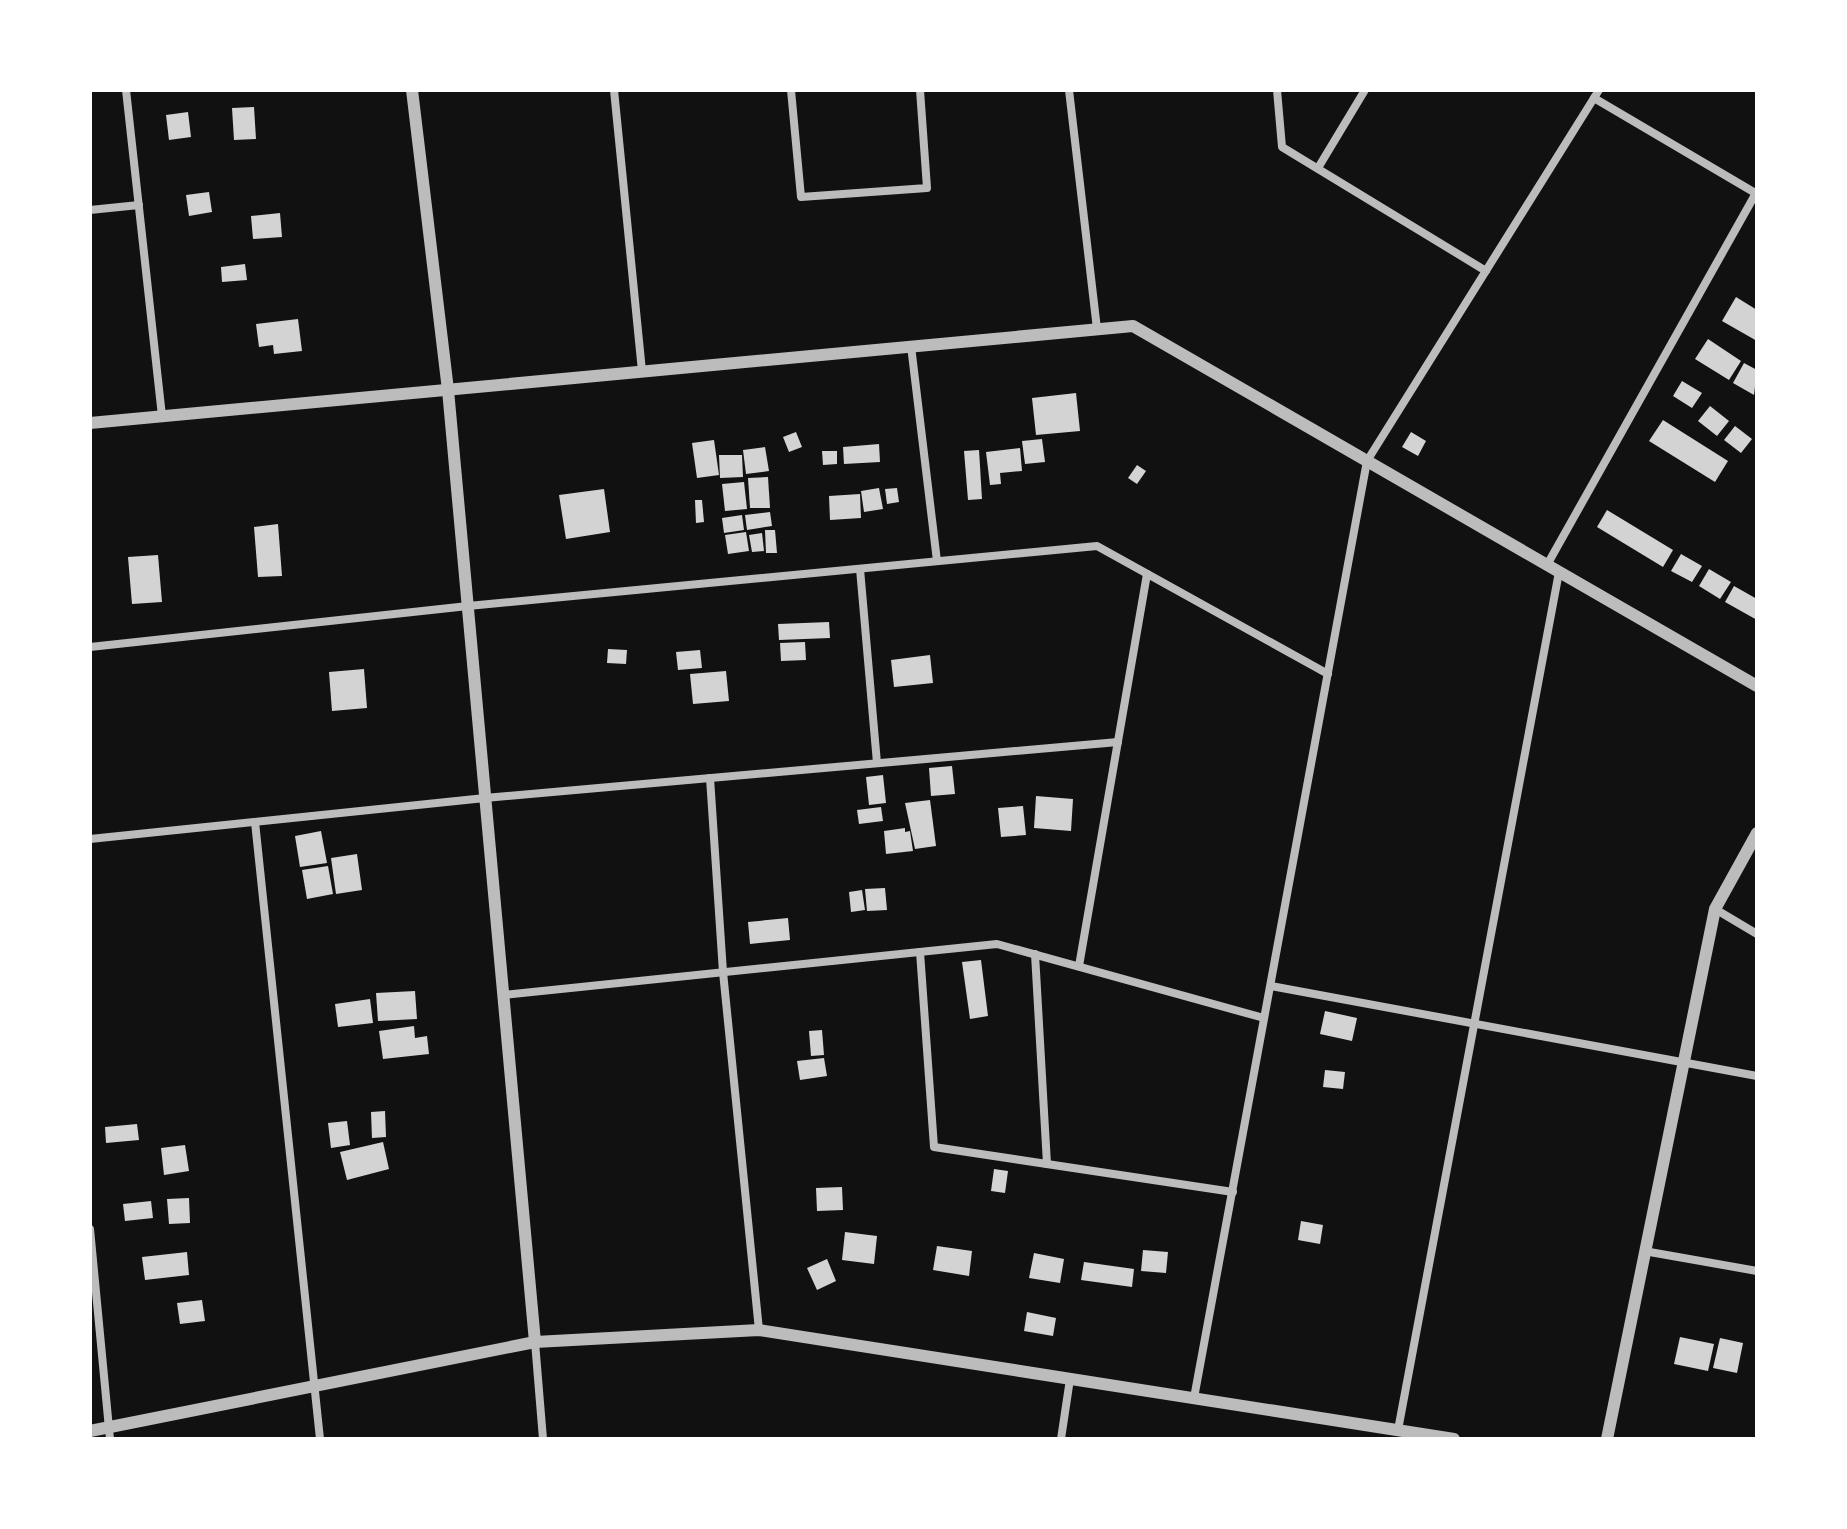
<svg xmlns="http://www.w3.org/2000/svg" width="1847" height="1529" font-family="'Fira Sans',sans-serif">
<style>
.building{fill:#d3d3d3}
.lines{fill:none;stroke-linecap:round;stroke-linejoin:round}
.minor{stroke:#bcbcbc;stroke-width:8}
.tertiary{stroke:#bcbcbc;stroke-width:12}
</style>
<rect width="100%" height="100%" fill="#111"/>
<g class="building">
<path d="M254,107L256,139L234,140L232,108Z"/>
<path d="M188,112L191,137L169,140L166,115Z"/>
<path d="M209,192L212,212L189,216L186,195Z"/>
<path d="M280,213L282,237L253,239L251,216Z"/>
<path d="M245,264L247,280L222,282L221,267Z"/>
<path d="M1736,297L1757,310V341L1722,321Z"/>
<path d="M298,319L302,351L274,354L273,345L259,347L256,324Z"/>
<path d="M1708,339L1741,361L1729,380L1695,359Z"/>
<path d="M1744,363L1757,370L1754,395L1733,383Z"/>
<path d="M1682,381L1702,393L1692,408L1673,396Z"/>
<path d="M1076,393L1080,431L1036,435L1032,398Z"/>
<path d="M1710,406L1729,421L1717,436L1698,421Z"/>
<path d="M1663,420L1728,461L1715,482L1649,441Z"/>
<path d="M1735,426L1752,439L1741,453L1724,440Z"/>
<path d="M796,432L802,447L789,452L783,437Z"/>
<path d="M1411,432L1426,441L1418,456L1402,447Z"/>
<path d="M1042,439L1045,462L1025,464L1022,441Z"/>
<path d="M714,440L719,475L697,478L692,443Z"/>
<path d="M879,444L880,462L844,464L843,447Z"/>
<path d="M765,447L769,471L746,474L743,450Z"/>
<path d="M1020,448L1022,471L1000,473L1001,484L990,485L986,452Z"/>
<path d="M979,450L982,499L968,500L964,451Z"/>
<path d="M822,451H837V464L823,465Z"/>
<path d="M719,455H742L743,477L720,478Z"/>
<path d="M1137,465L1146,471L1137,484L1128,478Z"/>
<path d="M768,477L770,508H750L748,478Z"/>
<path d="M744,482L747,509L725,511L722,484Z"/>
<path d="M879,488L883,509L864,512L861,491Z"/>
<path d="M897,488L899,502L887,504L885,489Z"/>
<path d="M604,489L610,532L566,539L559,495Z"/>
<path d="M860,494L861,518L830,520L829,496Z"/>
<path d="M695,500H702L704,522L696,523Z"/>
<path d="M1607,510L1673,550L1663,567L1597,527Z"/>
<path d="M770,512L772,526L747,530L745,515Z"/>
<path d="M742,515L744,530L724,533L722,518Z"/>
<path d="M278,524L282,576L258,577L254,527Z"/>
<path d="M765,530H775L777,553H766Z"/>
<path d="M746,532L749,551L728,554L725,535Z"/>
<path d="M762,533L764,551L752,552L749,535Z"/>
<path d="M1681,554L1702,566L1692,582L1671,571Z"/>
<path d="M158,555L162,602L132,604L128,557Z"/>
<path d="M1709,569L1731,582L1720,599L1699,586Z"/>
<path d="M1734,586L1757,599V620L1725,602Z"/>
<path d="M829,622L830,638L779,640L778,624Z"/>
<path d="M805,642L806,660L781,661L780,643Z"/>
<path d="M608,649L627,650L626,664L607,663Z"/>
<path d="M700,650L702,668L678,670L676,652Z"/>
<path d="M930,655L933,683L894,687L891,660Z"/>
<path d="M364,669L367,708L332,711L329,672Z"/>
<path d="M726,671L729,701L693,704L690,674Z"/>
<path d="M952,766L955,794L931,796L929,768Z"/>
<path d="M883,775L886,803L869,805L866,777Z"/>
<path d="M1036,796L1073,799L1071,831L1034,828Z"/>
<path d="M930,800L936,846L915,849L905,803Z"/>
<path d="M1023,806L1026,835L1001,837L998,808Z"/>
<path d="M881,807L883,821L859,824L857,810Z"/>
<path d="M905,828V832L910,831L913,851L886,854L884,831Z"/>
<path d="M321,831L327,863L300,867L295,836Z"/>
<path d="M357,854L362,890L336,894L331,858Z"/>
<path d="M328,866L333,894L307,899L302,870Z"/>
<path d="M885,888L887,910L867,911L865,889Z"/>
<path d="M862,890L865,910L851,912L849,892Z"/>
<path d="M788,918L790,940L750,944L748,922Z"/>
<path d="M981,960L988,1016L970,1019L962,962Z"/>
<path d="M415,991L417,1019L378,1021L376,993Z"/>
<path d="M370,999L373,1023L338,1027L335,1004Z"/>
<path d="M1325,1011L1357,1018L1352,1041L1320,1034Z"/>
<path d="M414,1026L415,1038L427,1036L429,1054L383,1059L379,1031Z"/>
<path d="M822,1030L824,1055L811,1056L809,1031Z"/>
<path d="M824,1058L827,1076L800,1080L797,1061Z"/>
<path d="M1325,1070L1345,1072L1343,1089L1323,1087Z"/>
<path d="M385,1111L386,1137L372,1138L371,1112Z"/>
<path d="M347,1121L350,1145L331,1148L328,1123Z"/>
<path d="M137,1124L139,1140L106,1143L105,1127Z"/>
<path d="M383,1142L389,1169L347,1180L340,1152Z"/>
<path d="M185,1145L189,1171L164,1175L161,1148Z"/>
<path d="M994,1169L1008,1171L1005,1193L991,1191Z"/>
<path d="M842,1187L843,1210L817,1211L816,1188Z"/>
<path d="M189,1198L190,1223L169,1224L167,1199Z"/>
<path d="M151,1201L153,1218L125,1221L123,1204Z"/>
<path d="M1301,1221L1323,1225L1320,1244L1298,1240Z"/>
<path d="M845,1232L877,1236L874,1264L842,1260Z"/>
<path d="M937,1246L972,1251L969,1276L933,1270Z"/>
<path d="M1143,1250L1168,1252L1166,1273L1141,1271Z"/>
<path d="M187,1252L189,1275L145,1280L142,1257Z"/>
<path d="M1034,1253L1064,1259L1060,1283L1029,1278Z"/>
<path d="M827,1259L836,1281L817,1290L807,1268Z"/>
<path d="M1084,1262L1134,1269L1132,1287L1081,1280Z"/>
<path d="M202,1300L205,1321L180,1324L177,1303Z"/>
<path d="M1027,1312L1056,1318L1053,1336L1024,1331Z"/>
<path d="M1680,1337L1714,1344L1708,1371L1674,1364Z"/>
<path d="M1720,1338L1743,1343L1737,1373L1713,1368Z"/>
</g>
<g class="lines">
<g class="minor">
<path d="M126,90L162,416"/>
<path d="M614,90L642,371"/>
<path d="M791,90L801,197L927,188L920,90"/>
<path d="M1069,90L1097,329"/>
<path d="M1277,90L1282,147L1486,271"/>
<path d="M1594,98L1757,194"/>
<path d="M1318,168L1365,90"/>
<path d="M90,210L139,205"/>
<path d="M911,346L937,561"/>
<path d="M1547,565L1756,193"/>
<path d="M860,569L877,763"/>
<path d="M90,647L468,606L1097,546L1328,674"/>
<path d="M710,778L723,972L759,1330"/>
<path d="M255,822L320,1439"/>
<path d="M90,839L485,798L1118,742"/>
<path d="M1715,909L1757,934"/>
<path d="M920,952L934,1147L1233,1192"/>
<path d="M1035,954L1047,1164"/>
<path d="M1079,966L1147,574"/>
<path d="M1271,986L1757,1076"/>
<path d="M503,995L997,944L1264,1018"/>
<path d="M90,1229L110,1439"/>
<path d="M1644,1251L1757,1271"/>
<path d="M535,1342L543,1439"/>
<path d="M1194,1398L1367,461L1599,90"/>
<path d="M1398,1430L1559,572"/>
<path d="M1061,1439L1070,1379"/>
</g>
<g class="tertiary">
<path d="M412,90L448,390L535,1342"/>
<path d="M90,423L1133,326L1757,686"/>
<path d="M90,1431L535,1342L759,1330L1454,1439"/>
<path d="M1607,1439L1715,909L1757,833"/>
</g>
</g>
<rect width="1847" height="1529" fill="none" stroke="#ffffff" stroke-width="184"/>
</svg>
